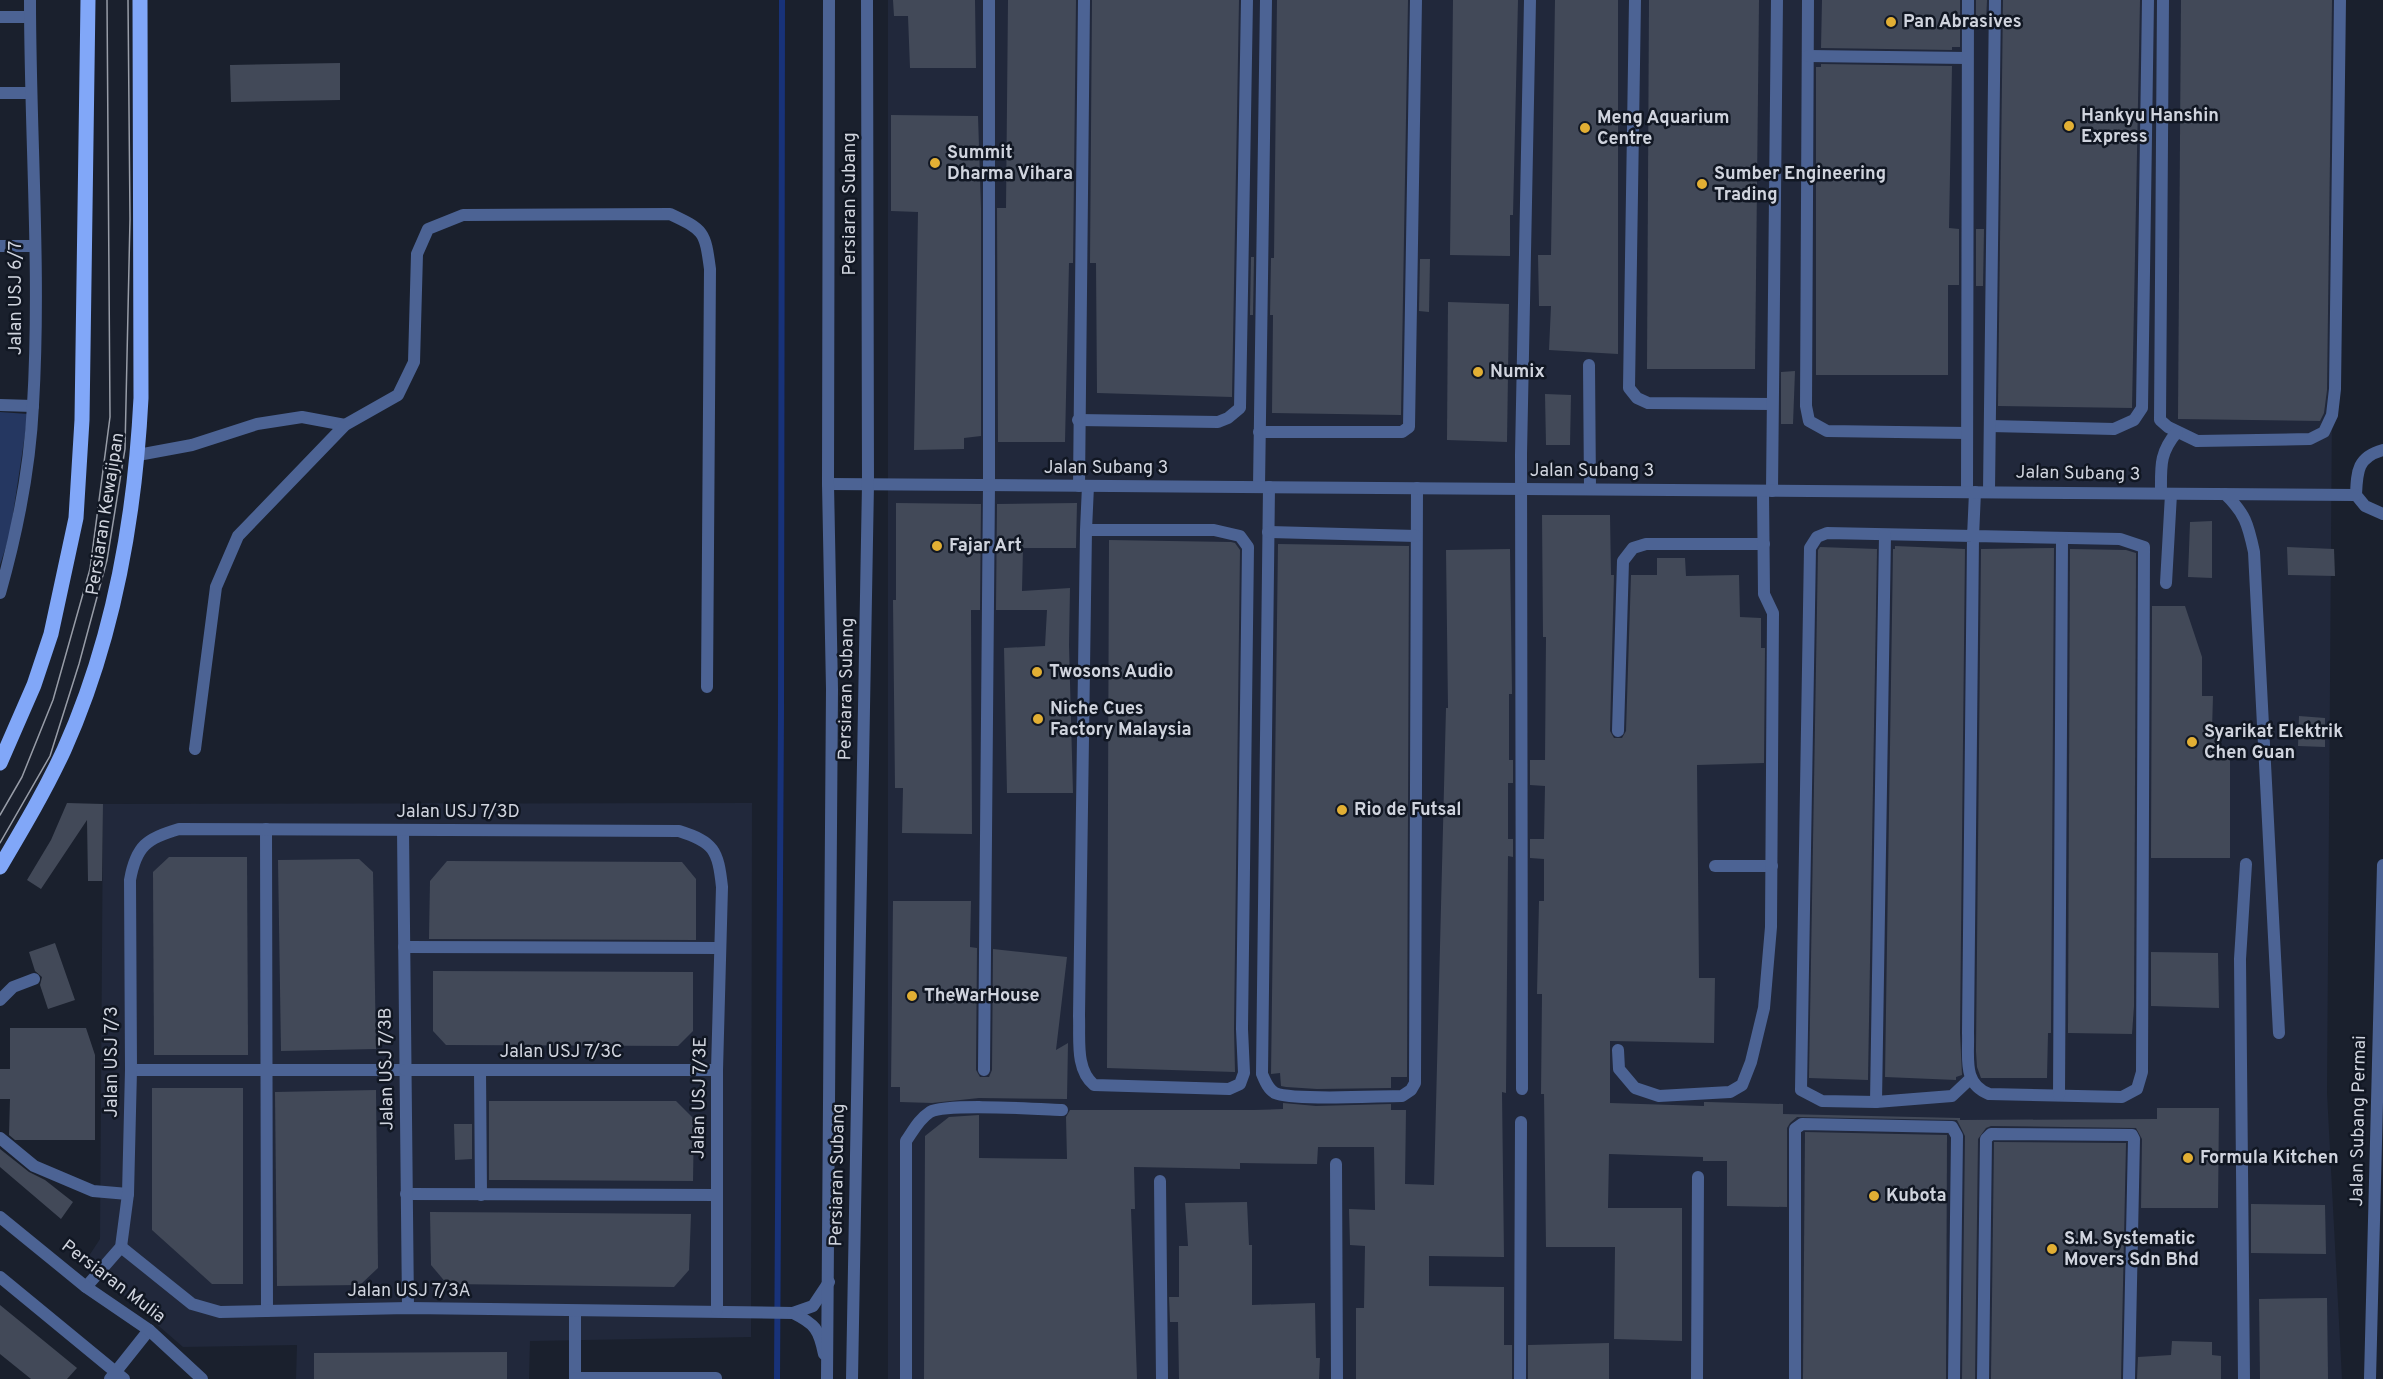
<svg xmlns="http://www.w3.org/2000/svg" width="2383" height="1379" font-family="Overpass,sans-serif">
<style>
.built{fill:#21283b}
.green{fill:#253761}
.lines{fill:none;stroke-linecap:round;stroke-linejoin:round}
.stream{stroke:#183279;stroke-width:6}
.building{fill:#424958}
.service{stroke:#4c6394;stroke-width:12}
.minor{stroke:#4c6394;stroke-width:12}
.tertiary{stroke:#4c6394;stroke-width:12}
.primary{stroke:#81a7f8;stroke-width:15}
.tram{stroke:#979ca7;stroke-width:1.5}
.poi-dot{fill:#e2af34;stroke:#111723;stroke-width:2}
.labels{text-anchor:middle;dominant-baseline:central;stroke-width:5;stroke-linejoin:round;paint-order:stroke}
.poi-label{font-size:18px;font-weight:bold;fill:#d0d4de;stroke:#111723;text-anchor:start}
.street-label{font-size:18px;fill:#d0d4de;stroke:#111723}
</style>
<rect width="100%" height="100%" fill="#1a202d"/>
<g class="built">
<path d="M888,0H2335L2327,1093L2342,1379H888Z"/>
<path d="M752,803L751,1337L530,1341L529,1379H296L297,1345L183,1347L85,1262L100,1239L103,804Z"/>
</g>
<path class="green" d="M0,412L28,414L10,534L0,565Z"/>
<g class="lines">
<path class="stream" d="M777,1379L781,713L782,0"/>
</g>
<g class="building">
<path d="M893,0H975L976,68H910L908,16H894Z"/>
<path d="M1008,0H1076L1073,263H1069L1065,442H998L997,208H1006Z"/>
<path d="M1092,0H1239L1232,397L1097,393L1096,263H1090Z"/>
<path d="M1277,0H1408L1401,415L1272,413L1273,315H1270L1271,258H1274Z"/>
<path d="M1453,0H1518L1513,215H1510V256L1450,255Z"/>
<path d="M1555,0H1618V354L1549,350L1551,306H1539L1538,255H1551Z"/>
<path d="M1649,0H1759L1755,369H1647Z"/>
<path d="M1822,0H1960V47H1952V50L1821,48Z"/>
<path d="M1976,0H1987L1986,23H1976Z"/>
<path d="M2003,0H2140L2132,408L1998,406Z"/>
<path d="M2181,0H2332L2327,390L2324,413L2320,421L2178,419Z"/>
<path d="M340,63V100L231,102L230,65Z"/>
<path d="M1821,64L1952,66L1949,228L1959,229V285H1948V375H1816V67H1821Z"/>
<path d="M891,115L978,116L981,208V436L964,438V449L914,450L918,212L891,211Z"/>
<path d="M1976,229H1984L1983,286H1976Z"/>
<path d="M1251,257H1254L1253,315H1250Z"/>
<path d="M1420,259H1430L1429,312L1419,311Z"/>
<path d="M1448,302L1509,304L1507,442L1447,440Z"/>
<path d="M1795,371L1793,424H1781V372Z"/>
<path d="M1545,394L1571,395L1570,445H1546Z"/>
<path d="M896,503L981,504L980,610H971L972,834L902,833L903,788H895L893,600H896Z"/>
<path d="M1077,503L1076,548H1023L1022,591L1070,588L1069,645L1073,793H1007L1004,648L1045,646L1047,610H996L997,504Z"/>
<path d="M1542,515H1610L1611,575H1614L1610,731L1614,738H1622L1626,731L1631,575H1657V558H1685L1686,576L1739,575L1740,617L1761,618V648H1765L1764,763L1697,765L1699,978H1715L1714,1043L1610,1041V1103L1704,1106V1102H1707L1783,1104V1114L1960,1118V1120L2157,1119V1108H2219L2218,1208H2141L2142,1139L2136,1128L1991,1126L1986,1128L1978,1139L1975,1379H1962L1965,1136L1957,1120L1797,1117L1790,1123L1787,1128V1207L1727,1206V1161H1703V1157L1609,1154L1608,1208H1682V1341L1614,1339L1615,1247H1546L1544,1094H1541L1542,994H1537L1539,901H1544V859L1530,858V839H1544L1545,786L1530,785V760H1545L1546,637H1543Z"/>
<path d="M2212,521V578L2188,577L2190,522Z"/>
<path d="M1109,540L1231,542L1235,543L1240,550L1234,1029L1235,1072L1107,1068Z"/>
<path d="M1278,544L1409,546L1407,1077H1391V1088L1317,1089L1286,1087L1281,1086L1280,1073L1271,1074Z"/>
<path d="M1895,546L1965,549L1960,1033L1962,1075L1956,1077V1080L1885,1077L1893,549H1895Z"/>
<path d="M1820,547L1877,549L1868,1080L1809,1078L1818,550Z"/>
<path d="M2287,547L2334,549L2335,576L2288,575Z"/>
<path d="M2054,548L2051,1033H2048L2047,1078H1981L1977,1067L1976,1051L1981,549Z"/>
<path d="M1510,549L1512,694H1509V760H1513V783H1508V839H1513V857L1508,856L1506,1093L1502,1092L1504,1257L1429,1256V1286L1504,1287V1345H1512V1379H1356V1308H1364L1365,1246L1350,1245L1349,1209L1375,1210L1374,1147H1318L1317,1164L1240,1163V1169L1134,1167L1135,1209H1131L1137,1379H924L925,1136L949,1117L979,1115V1158L1067,1159L1066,1117L1070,1110H1254L1283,1109V1103L1316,1106L1391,1104V1110H1406L1405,1184L1434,1185L1446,708H1448L1446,550Z"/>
<path d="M2070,549L2126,550L2136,553L2134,1006L2132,1034L2068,1033Z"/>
<path d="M2152,606H2185L2202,657V696H2213L2212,730L2220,729V755L2230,756V858H2151Z"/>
<path d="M2299,716L2325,718V747L2298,746Z"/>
<path d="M67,803L103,804L102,881H88L87,820L41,889L27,880L51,840Z"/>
<path d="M169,857H247L248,1055H154L153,872Z"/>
<path d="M359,859L373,872L376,1049L281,1051L278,860Z"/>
<path d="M447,861L682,862L696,879V940L429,939L430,881Z"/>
<path d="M893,901H971L970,947L977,948L976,1070L980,1077H989L992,1070L993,949L1067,957L1056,1050L1068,1043L1067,1099L979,1098L932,1103L900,1102V1087H891Z"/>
<path d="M55,943L75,1000L48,1009L40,985L42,977L35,971L29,952Z"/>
<path d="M2151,952L2218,953L2219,1008L2151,1006Z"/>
<path d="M433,971L693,972V1031L678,1046L446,1045L433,1031Z"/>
<path d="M10,1028H86L95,1055V1140H15L9,1135L10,1099H0V1069H10Z"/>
<path d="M152,1088H243V1284H212L152,1230Z"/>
<path d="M376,1090L378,1268L360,1285L277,1286L275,1092Z"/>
<path d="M489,1101H676L694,1119L693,1181L489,1180Z"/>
<path d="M454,1124H472V1159L455,1160Z"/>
<path d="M1805,1132L1947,1135L1946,1379H1803Z"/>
<path d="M1994,1142L2126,1143L2121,1379H1991Z"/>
<path d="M0,1149L29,1172L45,1180L73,1202L61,1219L0,1167Z"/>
<path d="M1247,1202L1249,1245H1252V1305L1315,1303L1316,1358H1320L1319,1379H1179L1178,1322H1170L1169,1297H1179V1246H1188L1185,1203Z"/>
<path d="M2251,1204L2325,1205L2326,1254L2251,1253Z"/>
<path d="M430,1212L691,1214L689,1270L674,1287L447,1284L431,1265Z"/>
<path d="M2327,1298L2328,1379H2260L2259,1299Z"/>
<path d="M0,1305L77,1368L67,1379H31L0,1354Z"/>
<path d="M2172,1341L2212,1342V1355L2221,1356V1379H2137L2138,1357L2171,1355Z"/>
<path d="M1609,1343V1379H1528V1345Z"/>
<path d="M507,1352V1379H314V1353Z"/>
</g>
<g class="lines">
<g class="service">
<path d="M1635,0L1629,388L1637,398L1648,403L1772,404"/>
<path d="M1808,0L1806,406L1809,421L1827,431L1967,433"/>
<path d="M2163,0L2160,420L2168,427L2197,441L2310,439L2324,432L2332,415L2335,389L2340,0"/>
<path d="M0,17H30"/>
<path d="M1808,56L1967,58"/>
<path d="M1589,365L1590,489"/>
<path d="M1078,420L1218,422L1228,418L1240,408L1247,0"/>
<path d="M1990,426L2114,429L2134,420L2142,408L2148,0"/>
<path d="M1259,432H1402L1409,427L1416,0"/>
<path d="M138,455L192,445L257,424L302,417L345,425"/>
<path d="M1079,486L1084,0"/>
<path d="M1259,487L1266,0"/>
<path d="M1269,487L1262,1074C1265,1081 1268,1089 1275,1093C1293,1101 1377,1096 1402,1096L1411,1090L1415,1083L1417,488"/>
<path d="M1772,491L1777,0"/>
<path d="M1989,491L1995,0"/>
<path d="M1967,492L1968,0"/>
<path d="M2161,493C2161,467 2159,453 2177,432"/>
<path d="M2225,494C2245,513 2248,524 2254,552L2279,1033"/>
<path d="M1086,530H1214L1240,536L1248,547L1242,1029L1244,1073L1240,1084L1229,1089L1094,1085C1075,1069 1080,1039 1079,1016L1086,530L1088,486"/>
<path d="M1268,532L1416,536"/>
<path d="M2166,583L2171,494"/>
<path d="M1618,731L1623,561L1633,548L1646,544H1764"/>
<path d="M195,749L216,587L238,536L345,425L398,395L414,362L417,254L428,229L463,215L670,214C704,230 705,231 710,269L707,687"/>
<path d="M266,829L267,1311"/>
<path d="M1715,866H1772"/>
<path d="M404,947L720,948"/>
<path d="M0,1000L13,987L34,979"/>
<path d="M1618,1050L1619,1069L1635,1088L1659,1096L1730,1092L1742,1085L1751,1062L1764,1008L1771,927L1773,613L1764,594L1763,491"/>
<path d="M131,1070H405"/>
<path d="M480,1070L481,1195"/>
<path d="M984,1070L989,485V0"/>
<path d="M1970,1079L1952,1096L1876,1102L1822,1101L1801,1090L1810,548L1817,537L1827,533L2120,539L2144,547L2142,1072L2137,1089L2122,1097L1989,1094C1962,1084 1969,1057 1968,1033L1973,537L1975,492"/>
<path d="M1522,1089L1521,455L1530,0"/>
<path d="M2059,1095L2062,538"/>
<path d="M1876,1102L1885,535"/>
<path d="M0,1138L34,1166L93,1191L128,1194"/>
<path d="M1336,1164L1337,1379"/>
<path d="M1160,1181L1162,1379"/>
<path d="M406,1194L717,1195"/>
<path d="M0,1277L124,1379"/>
<path d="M575,1311V1379"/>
<path d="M575,1378H716"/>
<path d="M110,1379L149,1330"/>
<path d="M906,1379V1141C913,1131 919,1119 930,1112C946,1103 1038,1109 1062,1110"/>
<path d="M1520,1379L1521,1122"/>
<path d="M1697,1379L1698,1177"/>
<path d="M1795,1379V1129L1802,1124L1952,1127L1957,1136L1954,1379"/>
<path d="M1983,1379L1986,1139L1991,1134L2132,1135L2134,1139L2129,1379"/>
<path d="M2244,1379L2240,959L2246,864"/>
</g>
<g class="minor">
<path d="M0,93H30"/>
<path d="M0,246H35"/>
<path d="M0,405L33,406"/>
<path d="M0,593C17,533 30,468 33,405C41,270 30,135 30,0"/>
<path d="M403,830L408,1308"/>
<path d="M405,1070H717"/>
<path d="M121,1247L192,1304L220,1312L408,1308L793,1313L813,1306L829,1282"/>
<path d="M86,1287L121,1247L128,1194L131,1070L130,880C136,846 147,838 179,829L679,831C714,842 718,850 722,887L717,1070V1310"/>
<path d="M793,1313C815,1324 819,1329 824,1354"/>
</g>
<g class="tertiary">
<path d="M2383,450C2357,457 2357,472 2356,495L2365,506L2383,514"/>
<path d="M828,484L2356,495"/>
<path d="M0,1217L86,1287L149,1330L202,1379"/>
<path d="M827,1379L832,689L828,484L829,0"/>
<path d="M852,1379L868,484L867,0"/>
<path d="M2370,1379L2383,865"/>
</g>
<g class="primary">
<path d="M0,763L34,685L51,634L76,518L82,420L88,0"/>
<path d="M0,867C23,828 45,791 64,750C113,641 135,517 141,398L140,0"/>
</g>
<g class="tram">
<path d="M0,815L22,777L53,700L90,569L110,417L107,0"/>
<path d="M0,843L50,756L79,664L107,560L125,449L130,219L128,0"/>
</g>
</g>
<g class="poi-dot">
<circle cx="1891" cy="22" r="6"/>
<circle cx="2069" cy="126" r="6"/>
<circle cx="1585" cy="128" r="6"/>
<circle cx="935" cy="163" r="6"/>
<circle cx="1702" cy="184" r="6"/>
<circle cx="1478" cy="372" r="6"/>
<circle cx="937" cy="546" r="6"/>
<circle cx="1037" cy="672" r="6"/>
<circle cx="1038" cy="719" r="6"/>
<circle cx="2192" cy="742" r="6"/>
<circle cx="1342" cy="810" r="6"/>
<circle cx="912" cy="996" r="6"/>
<circle cx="2188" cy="1158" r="6"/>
<circle cx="1874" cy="1196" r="6"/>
<circle cx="2052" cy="1249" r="6"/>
</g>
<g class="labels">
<g class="poi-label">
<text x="1903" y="22">Pan Abrasives</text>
<text x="2081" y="116">Hankyu Hanshin<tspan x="2081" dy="21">Express</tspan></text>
<text x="1597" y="118">Meng Aquarium<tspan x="1597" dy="21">Centre</tspan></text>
<text x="947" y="153">Summit<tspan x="947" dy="21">Dharma Vihara</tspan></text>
<text x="1714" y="174">Sumber Engineering<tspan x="1714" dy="21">Trading</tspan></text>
<text x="1490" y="372">Numix</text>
<text x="949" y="546">Fajar Art</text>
<text x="1049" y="672">Twosons Audio</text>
<text x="1050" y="709">Niche Cues<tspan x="1050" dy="21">Factory Malaysia</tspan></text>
<text x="2204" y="732">Syarikat Elektrik<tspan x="2204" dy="21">Chen Guan</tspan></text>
<text x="1354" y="810">Rio de Futsal</text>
<text x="924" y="996">TheWarHouse</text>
<text x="2200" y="1158">Formula Kitchen</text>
<text x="1886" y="1196">Kubota</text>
<text x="2064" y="1239">S.M. Systematic<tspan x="2064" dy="21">Movers Sdn Bhd</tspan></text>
</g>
<g class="street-label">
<text transform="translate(850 204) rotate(-90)">Persiaran Subang</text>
<text transform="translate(16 298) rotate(-90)">Jalan USJ 6/7</text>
<text x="1106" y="468">Jalan Subang 3</text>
<text x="1592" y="471">Jalan Subang 3</text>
<text transform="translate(2078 474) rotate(1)">Jalan Subang 3</text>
<text transform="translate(106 514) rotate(-81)">Persiaran Kewajipan</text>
<text transform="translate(847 689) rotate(-89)">Persiaran Subang</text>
<text x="458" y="812">Jalan USJ 7/3D</text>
<text x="561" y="1052">Jalan USJ 7/3C</text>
<text transform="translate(112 1062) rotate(-90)">Jalan USJ 7/3</text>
<text transform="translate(387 1069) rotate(-91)">Jalan USJ 7/3B</text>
<text transform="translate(700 1098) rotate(-89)">Jalan USJ 7/3E</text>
<text transform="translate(2359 1121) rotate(-89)">Jalan Subang Permai</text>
<text transform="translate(838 1175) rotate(-89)">Persiaran Subang</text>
<text transform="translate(113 1282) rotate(37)">Persiaran Mulia</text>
<text x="409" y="1291">Jalan USJ 7/3A</text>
</g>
</g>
</svg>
